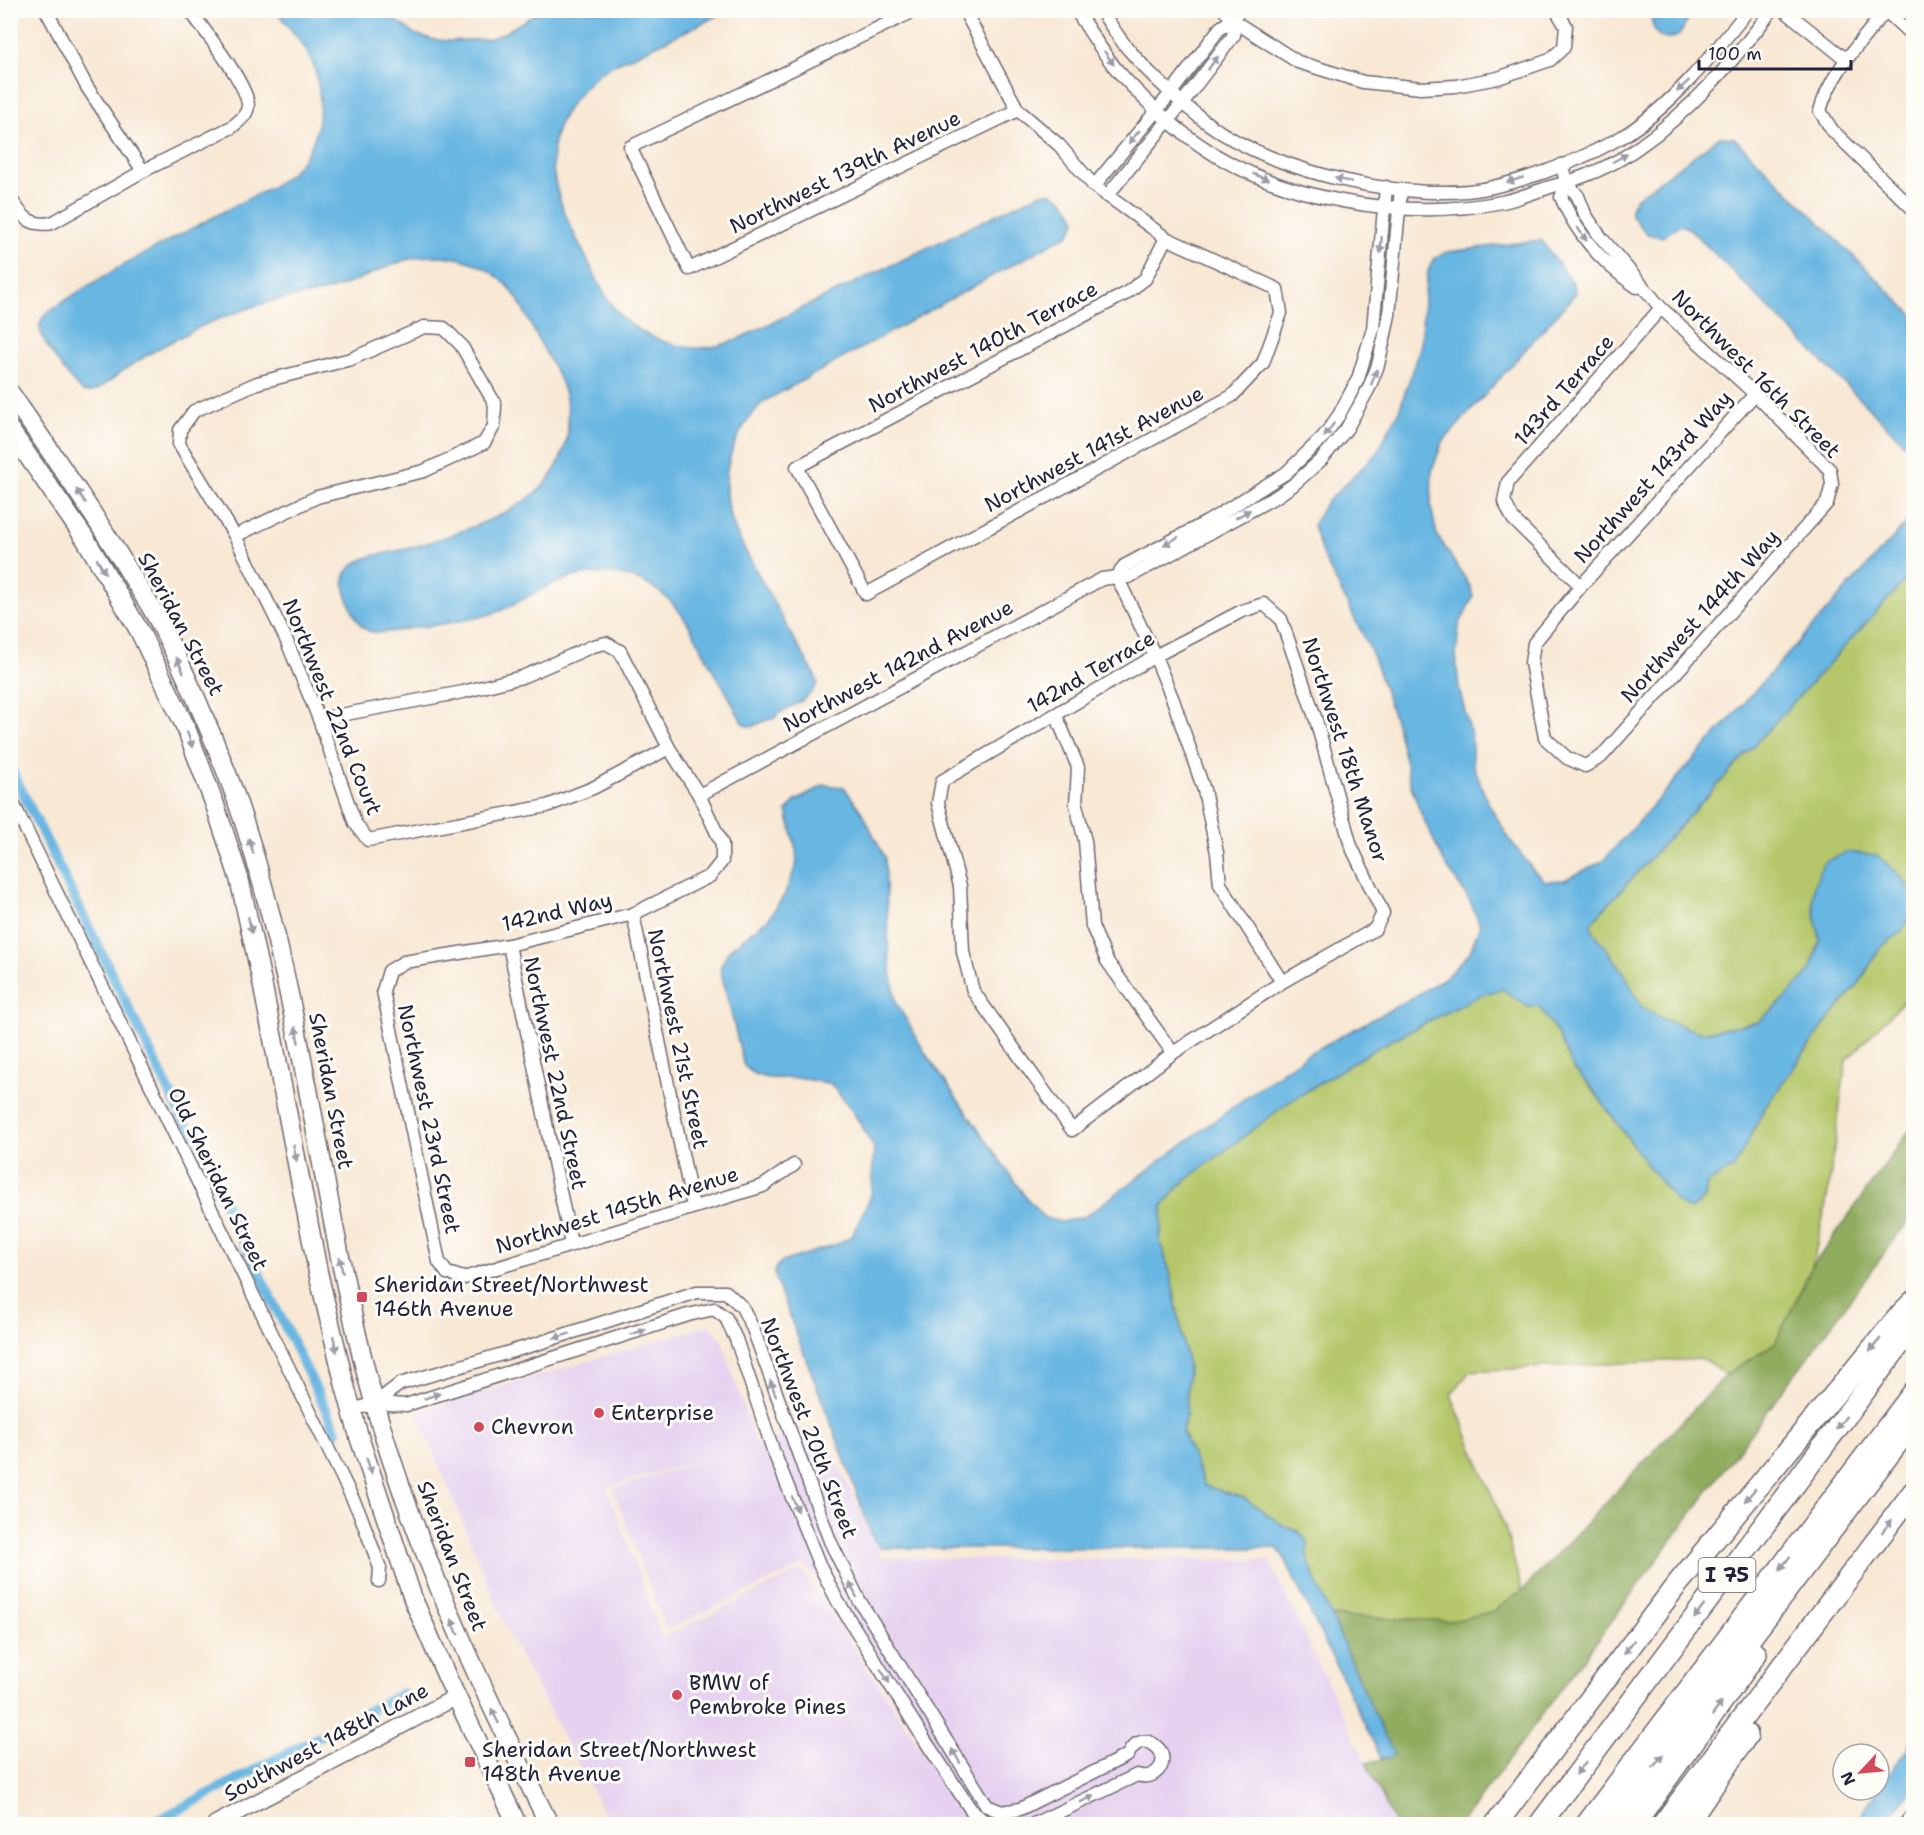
<svg xmlns="http://www.w3.org/2000/svg" width="1924" height="1835" font-family="'Shantell Sans',sans-serif">
<style>
.built{fill:#e6d2f0}
.green{fill:#b5c76a;stroke:#6c7452;stroke-width:1.5}
.forest{fill:#90ac5e;stroke:#59674c;stroke-width:1.5}
.water{fill:#68b6e2;stroke:#456c8e;stroke-width:1.5}
.lines{fill:none;stroke-linecap:round;stroke-linejoin:round}
.canal{stroke:#68b6e2;stroke-width:10}
.minor-casing{stroke:#6d6771;stroke-width:15}
.tertiary-casing{stroke:#6d6771;stroke-width:18}
.primary-casing{stroke:#6d6771;stroke-width:21}
.motorway-casing{stroke:#6d6771;stroke-width:24}
.minor{stroke:#fff;stroke-width:12}
.tertiary{stroke:#fff;stroke-width:15}
.primary{stroke:#fff;stroke-width:18}
.motorway{stroke:#fff;stroke-width:21}
.oneway{fill:#9c9ca7}
.poi-dot{fill:#d1495b;stroke:#fdfcf7;stroke-width:2}
.labels{text-anchor:middle;dominant-baseline:central;stroke-width:6;stroke-linejoin:round;paint-order:stroke}
.shield{fill:#fdfcf7;stroke:#646373;stroke-width:1.5}
.shield-label{font-size:20px;font-weight:bold;fill:#22223b}
.street-label{font-size:21px;fill:#22223b;stroke:#fdfcf7}
.poi-label{font-size:21px;fill:#22223b;stroke:#fdfcf7;text-anchor:start}
</style>
<rect width="100%" height="100%" fill="#fdfcf7"/>
<filter id="ink" filterUnits="userSpaceOnUse"><feTurbulence type="fractalNoise" baseFrequency=".0167" numOctaves="2"/><feDisplacementMap in="SourceGraphic" scale="12" xChannelSelector="R" yChannelSelector="G"/><feConvolveMatrix kernelMatrix="1 2 1 2 8 2 1 2 1" color-interpolation-filters="sRGB"/></filter>
<filter id="wash" filterUnits="userSpaceOnUse"><feTurbulence type="fractalNoise" baseFrequency=".008" numOctaves="4" result="noise"/><feDisplacementMap in="SourceGraphic" scale="24" xChannelSelector="R" yChannelSelector="G"/><feGaussianBlur stdDeviation="1.35" result="paint"/><feColorMatrix in="noise" values="0 0 0 0 0 0 0 0 0 0 0 0 0 0 0 0 0 1.4 0 .05"/><feComposite in="paint" operator="in"/></filter>
<g filter="url(#wash)">
<rect width="100%" height="100%" fill="#f8e8d4"/>
<path class="built" d="M710,1325L722,1340L756,1445L820,1425L882,1558L1269,1560L1395,1824H975L805,1564L666,1630L613,1489L735,1450L607,1487L662,1638L802,1570L971,1824H610L510,1637L417,1412Z"/>
<path class="green" d="M1913,572V991L1846,1061L1827,1199L1812,1267L1775,1343L1726,1375L1704,1359L1470,1371L1451,1395L1505,1527L1522,1591L1494,1611L1453,1621L1331,1616L1314,1577L1306,1552L1309,1543L1299,1532L1286,1527L1244,1498L1205,1486L1182,1431L1186,1414L1188,1367L1170,1272L1160,1242L1163,1205L1181,1184L1289,1102L1378,1047L1481,995L1502,989L1528,1007L1539,1006L1559,1036L1573,1068L1590,1086L1646,1163L1676,1201L1691,1210L1705,1198L1707,1183L1734,1167L1766,1106L1825,1024L1860,982L1880,948L1902,931L1813,906L1820,940L1810,971L1784,1000L1758,1022L1701,1033L1663,1019L1641,1007L1624,973L1594,932L1590,924Z"/>
<path class="forest" d="M1913,1125V1215L1461,1824H1395L1366,1763C1375,1760 1387,1759 1394,1754L1382,1731L1331,1616L1453,1621L1494,1611L1522,1591L1726,1375L1775,1343L1812,1267Z"/>
<g class="water">
<path d="M277,11H383L415,34L431,39L448,41L488,39L504,33L540,11H728C701,24 673,37 646,50C631,57 615,63 601,72C587,82 574,99 565,113C534,163 568,223 591,267C601,287 611,310 629,323C648,338 677,348 701,348C714,348 725,344 736,340L1039,194C1044,193 1049,191 1054,194C1064,198 1074,212 1076,222L1069,234L763,402C731,435 716,479 733,524C740,544 752,562 762,581C779,612 796,643 814,673L818,683L812,692L800,702L779,713L775,718L764,721L752,727L745,725C739,718 735,709 731,701C726,690 719,680 713,670C698,643 687,613 661,593C628,569 590,568 553,584C536,591 520,602 502,610C474,621 440,624 411,628C400,630 387,634 375,632C371,632 366,630 363,627C355,620 343,591 344,581C344,573 349,568 355,564C370,553 393,553 410,548C448,537 518,514 545,484C558,468 568,446 568,425C570,386 551,365 535,333C528,320 523,307 515,295C490,261 446,249 406,260C381,268 358,281 333,289C315,295 295,296 277,300C252,306 226,316 202,326C177,338 151,352 127,368C115,376 105,386 92,392H84C73,385 39,340 40,326C40,321 43,318 46,314C103,272 170,241 232,207C257,193 281,187 300,163C322,137 324,99 314,67C307,46 289,29 277,11Z"/>
<path d="M1650,11V10L1694,11C1690,16 1681,33 1679,35C1675,38 1674,37 1670,38C1653,40 1652,23 1650,11Z"/>
<path d="M1720,137L1734,138L1913,315V452L1690,229L1681,225L1662,237L1647,234L1631,215V208L1636,198Z"/>
<path d="M1541,240L1573,283L1576,293L1442,443L1432,471L1431,507L1437,535L1470,586L1473,596L1459,626L1456,655L1459,688L1471,735L1473,764L1487,801L1510,840L1533,870L1545,881L1564,880L1603,861L1838,598L1913,516V572L1590,924L1594,932L1624,973L1642,1007L1663,1019L1701,1033L1758,1022L1784,1000L1810,971L1820,940L1813,906L1814,886L1823,863L1846,852L1877,855L1900,875L1909,888L1913,912L1902,931L1880,948L1860,982L1825,1024L1766,1106L1734,1168L1707,1183L1705,1198L1691,1210L1676,1201L1646,1163L1591,1086L1573,1068L1559,1036L1539,1006L1528,1007L1502,989L1481,995L1378,1047L1289,1102L1181,1184L1163,1205L1160,1242L1170,1272L1188,1367L1186,1414L1182,1431L1205,1486L1244,1498L1286,1527L1299,1532L1309,1543L1306,1552L1314,1577L1382,1731L1395,1754L1389,1758H1381L1283,1556L1277,1548H881L873,1539L840,1447L778,1286C775,1275 771,1268 782,1262L840,1243L852,1236L871,1196L874,1147L852,1110L831,1084C820,1082 808,1079 798,1078C775,1077 762,1083 744,1066L720,968L729,950L769,918L784,896L797,863L796,850L787,811L794,802L824,785L844,787L863,814L885,858L889,957L896,1002L926,1054L1024,1195L1045,1218L1061,1222L1086,1216L1253,1092L1308,1054L1412,998L1446,977L1470,952L1480,925L1470,901L1445,864L1422,816L1411,786L1397,726L1370,649L1323,556L1313,526L1324,505L1376,454L1399,411L1421,344L1424,297L1428,271L1434,258L1447,252Z"/>
<path d="M1913,1740V1787L1887,1824H1854Z"/>
</g>
<g class="lines">
<g class="canal">
<path d="M10,767L337,1432"/>
<path d="M151,1824L403,1693"/>
</g>
</g>
</g>
<g filter="url(#ink)">
<g class="lines">
<g class="minor-casing">
<g id="minor">
<path d="M46,10L87,87L143,171"/>
<path d="M916,10L630,147L689,269L1018,110"/>
<path d="M964,10L1018,110L1059,145L1094,186L1166,238L1277,289L1281,313L1263,363L1232,396L866,594L797,467L1125,294L1145,279L1166,238"/>
<path d="M1076,10C1089,30 1102,52 1117,70C1141,97 1168,123 1197,143C1278,201 1406,221 1502,202C1518,199 1534,192 1550,187C1580,179 1611,167 1636,149C1691,111 1732,63 1772,10"/>
<path d="M1101,10C1110,24 1119,39 1130,51C1150,75 1185,107 1210,125C1276,173 1413,205 1493,187C1536,177 1581,160 1620,138C1669,109 1713,55 1748,10"/>
<path d="M1225,10L1232,20L1298,62L1363,82L1421,88L1456,86L1498,78L1550,60L1564,47L1566,26L1556,10"/>
<path d="M1784,10L1847,60"/>
<path d="M1886,10C1862,41 1830,73 1820,111L1832,130L1914,210"/>
<path d="M1886,11L1914,37"/>
<path d="M1561,165L1567,183L1578,196L1585,214L1599,235L1661,308L1755,394L1830,470L1832,484L1827,503L1601,757L1585,766L1567,758L1545,738L1531,663L1534,643L1581,586L1513,519L1504,501L1508,482L1661,308"/>
<path d="M1567,183L1561,197C1577,235 1603,264 1637,287"/>
<path d="M1094,186L1171,93L1220,28L1232,20L1239,10"/>
<path d="M1107,196L1183,102L1234,35L1232,20"/>
<path d="M10,198C22,216 29,227 52,223L143,171L232,127C239,121 248,115 248,105C247,83 204,31 190,10"/>
<path d="M235,536L317,497L424,471L484,443L494,426L495,404L461,345L444,328L424,327L351,359L257,383L194,411L180,430L179,444L235,536L285,637L319,719L355,823L368,840L547,806L593,788L669,748"/>
<path d="M1117,577L1124,566L1207,522L1286,473L1324,436L1339,415L1358,379L1373,329L1386,187"/>
<path d="M1117,577L1155,656L1173,700L1204,790L1217,853L1220,884L1282,982"/>
<path d="M1581,586L1755,394"/>
<path d="M1264,604L1281,619L1316,720L1351,846L1383,913L1375,929L1282,982L1173,1053L1072,1130L973,991L963,952L960,886L938,803L942,781L1155,656L1242,611Z"/>
<path d="M1056,715L1078,767L1076,805L1085,841L1092,926L1107,961L1173,1053"/>
<path d="M319,719L463,692L522,677L593,646L606,643L620,651L669,748L699,795L722,844V861L710,876L633,914L509,945L404,962L389,971L383,991L439,1262L447,1273L464,1278L763,1186L794,1165"/>
<path d="M699,795L1102,579L1117,577H1129L1277,496L1293,485L1322,459L1347,428L1369,388L1378,365L1384,339L1389,315L1401,189"/>
<path d="M10,797L360,1514L380,1568L379,1581"/>
<path d="M633,914L693,1207"/>
<path d="M509,945L571,1244"/>
<path d="M375,1403L400,1384L533,1345L697,1292H726L742,1307L753,1329L830,1541L859,1600L987,1806L1002,1812L1020,1809L1128,1755C1142,1723 1178,1756 1155,1773C1150,1777 1144,1777 1137,1775L1034,1824"/>
<path d="M352,1410L375,1403L406,1405L688,1315L714,1309L726,1318L736,1339L773,1450L819,1564L837,1600L924,1739L971,1810L987,1824"/>
<path d="M1905,1824L1914,1813"/>
</g>
</g>
<g class="tertiary-casing">
<path id="tertiary" d="M215,1824L456,1697"/>
</g>
<g class="primary-casing">
<g id="primary">
<path d="M10,393C53,455 96,516 134,580C144,596 154,611 162,627C190,682 215,740 236,798C301,986 318,1187 368,1380C409,1536 478,1681 549,1824"/>
<path d="M10,430L86,540L140,632L186,728L215,805L239,878L262,982L318,1272L345,1386L360,1440L413,1599L447,1677L517,1824"/>
</g>
</g>
<g class="motorway-casing">
<g id="motorway">
<path d="M1496,1824L1675,1587L1902,1313L1914,1301"/>
<path d="M1540,1824L1914,1325"/>
<path d="M1587,1824L1914,1392"/>
<path d="M1610,1824L1914,1421"/>
<path d="M1634,1824L1756,1654"/>
<path d="M1663,1824L1914,1491"/>
<path d="M1687,1824L1747,1735"/>
</g>
</g>
<use href="#minor" class="minor"/>
<use href="#tertiary" class="tertiary"/>
<use href="#primary" class="primary"/>
<use href="#motorway" class="motorway"/>
</g>
<defs><path id="oneway-solid" d="M-6-.8H1V-3.2L6.5 0L1 3.2V.8H-6Z" transform="scale(1.5)"/></defs>
<g class="oneway">
<use href="#oneway-solid" transform="translate(1109 58) rotate(55)"/>
<use href="#oneway-solid" transform="translate(1213 63) rotate(-53)"/>
<use href="#oneway-solid" transform="translate(1683 86) rotate(137)"/>
<use href="#oneway-solid" transform="translate(1134 137) rotate(130)"/>
<use href="#oneway-solid" transform="translate(1620 158) rotate(-28)"/>
<use href="#oneway-solid" transform="translate(1261 177) rotate(22)"/>
<use href="#oneway-solid" transform="translate(1343 180) rotate(-166)"/>
<use href="#oneway-solid" transform="translate(1515 180) rotate(163)"/>
<use href="#oneway-solid" transform="translate(1582 234) rotate(55)"/>
<use href="#oneway-solid" transform="translate(1381 245) rotate(95)"/>
<use href="#oneway-solid" transform="translate(1374 377) rotate(-70)"/>
<use href="#oneway-solid" transform="translate(1329 430) rotate(126)"/>
<use href="#oneway-solid" transform="translate(81 496) rotate(-124)"/>
<use href="#oneway-solid" transform="translate(1243 514) rotate(-29)"/>
<use href="#oneway-solid" transform="translate(1171 541) rotate(152)"/>
<use href="#oneway-solid" transform="translate(101 566) rotate(60)"/>
<use href="#oneway-solid" transform="translate(180 665) rotate(-115)"/>
<use href="#oneway-solid" transform="translate(190 740) rotate(69)"/>
<use href="#oneway-solid" transform="translate(251 846) rotate(-108)"/>
<use href="#oneway-solid" transform="translate(250 925) rotate(77)"/>
<use href="#oneway-solid" transform="translate(297 1035) rotate(-101)"/>
<use href="#oneway-solid" transform="translate(295 1153) rotate(79)"/>
<use href="#oneway-solid" transform="translate(341 1265) rotate(-101)"/>
<use href="#oneway-solid" transform="translate(638 1332) rotate(-18)"/>
<use href="#oneway-solid" transform="translate(562 1336) rotate(163)"/>
<use href="#oneway-solid" transform="translate(335 1344) rotate(77)"/>
<use href="#oneway-solid" transform="translate(1875 1345) rotate(130)"/>
<use href="#oneway-solid" transform="translate(773 1388) rotate(-110)"/>
<use href="#oneway-solid" transform="translate(432 1396) rotate(-18)"/>
<use href="#oneway-solid" transform="translate(1841 1423) rotate(127)"/>
<use href="#oneway-solid" transform="translate(369 1466) rotate(73)"/>
<use href="#oneway-solid" transform="translate(1750 1495) rotate(130)"/>
<use href="#oneway-solid" transform="translate(795 1504) rotate(68)"/>
<use href="#oneway-solid" transform="translate(1887 1526) rotate(-53)"/>
<use href="#oneway-solid" transform="translate(1785 1563) rotate(127)"/>
<use href="#oneway-solid" transform="translate(853 1590) rotate(-118)"/>
<use href="#oneway-solid" transform="translate(1699 1612) rotate(127)"/>
<use href="#oneway-solid" transform="translate(455 1627) rotate(-113)"/>
<use href="#oneway-solid" transform="translate(1629 1647) rotate(127)"/>
<use href="#oneway-solid" transform="translate(885 1676) rotate(58)"/>
<use href="#oneway-solid" transform="translate(1717 1709) rotate(-54)"/>
<use href="#oneway-solid" transform="translate(495 1716) rotate(-116)"/>
<use href="#oneway-solid" transform="translate(956 1756) rotate(-121)"/>
<use href="#oneway-solid" transform="translate(1658 1761) rotate(-53)"/>
<use href="#oneway-solid" transform="translate(1581 1768) rotate(127)"/>
<use href="#oneway-solid" transform="translate(1087 1799) rotate(-26)"/>
</g>
</g>
<g class="poi-dot">
<rect x="356" y="1291" width="12" height="12" rx="3"/>
<circle cx="599" cy="1413" r="6"/>
<circle cx="479" cy="1427" r="6"/>
<circle cx="677" cy="1695" r="6"/>
<rect x="464" y="1756" width="12" height="12" rx="3"/>
</g>
<g class="labels">
<rect class="shield" x="1698.5" y="1558" width="57" height="34" rx="4.5"/>
<g class="shield-label">
<text x="1727" y="1575">I 75</text>
</g>
<g class="street-label">
<text transform="translate(845 172) rotate(-26)">Northwest 139th Avenue</text>
<text transform="translate(983 347) rotate(-28)">Northwest 140th Terrace</text>
<text transform="translate(1756 374) rotate(45)">Northwest 16th Street</text>
<text transform="translate(1564 390) rotate(-49)">143rd Terrace</text>
<text transform="translate(1094 449) rotate(-28)">Northwest 141st Avenue</text>
<text transform="translate(1653 477) rotate(-48)">Northwest 143rd Way</text>
<text transform="translate(1700 616) rotate(-48)">Northwest 144th Way</text>
<text transform="translate(181 624) rotate(62)">Sheridan Street</text>
<text transform="translate(898 666) rotate(-28)">Northwest 142nd Avenue</text>
<text transform="translate(1091 672) rotate(-30)">142nd Terrace</text>
<text transform="translate(332 707) rotate(68)">Northwest 22nd Court</text>
<text transform="translate(1345 750) rotate(72)">Northwest 18th Manor</text>
<text transform="translate(557 912) rotate(-13)">142nd Way</text>
<text transform="translate(678 1039) rotate(78)">Northwest 21st Street</text>
<text transform="translate(555 1073) rotate(78)">Northwest 22nd Street</text>
<text transform="translate(331 1091) rotate(79)">Sheridan Street</text>
<text transform="translate(429 1119) rotate(78)">Northwest 23rd Street</text>
<text transform="translate(218 1179) rotate(64)">Old Sheridan Street</text>
<text transform="translate(617 1210) rotate(-17)">Northwest 145th Avenue</text>
<text transform="translate(809 1428) rotate(69)">Northwest 20th Street</text>
<text transform="translate(452 1556) rotate(69)">Sheridan Street</text>
<text transform="translate(326 1742) rotate(-28)">Southwest 148th Lane</text>
</g>
<g class="poi-label">
<text x="374" y="1285">Sheridan Street/Northwest<tspan x="374" dy="24">146th Avenue</tspan></text>
<text x="611" y="1413">Enterprise</text>
<text x="491" y="1427">Chevron</text>
<text x="689" y="1683">BMW of<tspan x="689" dy="24">Pembroke Pines</tspan></text>
<text x="482" y="1750">Sheridan Street/Northwest<tspan x="482" dy="24">148th Avenue</tspan></text>
</g>
</g>
<rect width="1924" height="1835" fill="none" stroke="#fdfcf7" stroke-width="36"/>
<g transform="translate(1861 1772) rotate(244)"><circle r="28" fill="#fdfcf7" stroke="#a5a5ac" stroke-width="1.5"/>
<path d="M0-4.5L10 22L0 15L-10 22Z" fill="#d1495b"/>
<text y="-9" font-size="16" font-weight="bold" text-anchor="middle" fill="#22223b">N</text>
</g>
<path d="M1699 60v9h152v-9" fill="none" stroke="#22223b" stroke-width="3"/>
<text x="1708" y="60" font-size="18" fill="#22223b" stroke="#fdfcf7" stroke-width="4.5" paint-order="stroke">100 m</text>
</svg>
